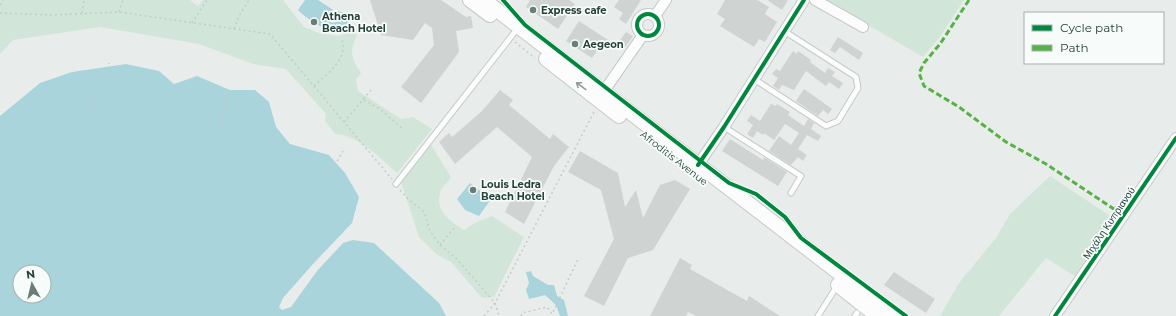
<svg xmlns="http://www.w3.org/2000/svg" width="1176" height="316" font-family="Montserrat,sans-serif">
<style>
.green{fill:#d1e6d8}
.water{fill:#a9d4db;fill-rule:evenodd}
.building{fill:#cfd4d2}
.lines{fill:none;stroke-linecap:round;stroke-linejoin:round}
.service-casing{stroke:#c5cac8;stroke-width:7}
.minor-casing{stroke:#c5cac8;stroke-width:12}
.secondary-casing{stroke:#c3cbc8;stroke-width:16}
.path{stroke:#c3ccca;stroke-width:1.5;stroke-dasharray:2 3;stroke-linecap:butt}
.service{stroke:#fcfcfc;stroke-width:5}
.minor{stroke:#fcfcfc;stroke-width:10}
.secondary{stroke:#fcfcfc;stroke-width:14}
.quiet{stroke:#55b346;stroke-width:3;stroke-dasharray:6 3;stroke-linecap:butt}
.cycleway-casing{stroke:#f7fbf9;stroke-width:6}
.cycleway{stroke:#00873e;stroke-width:4}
.oneway{stroke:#909f9b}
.poi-dot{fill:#697e78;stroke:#f7fbf9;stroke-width:1.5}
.labels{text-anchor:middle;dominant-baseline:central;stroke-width:3.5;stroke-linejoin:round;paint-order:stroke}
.poi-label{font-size:10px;font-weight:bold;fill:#24423a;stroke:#f7fbf9;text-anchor:start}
.street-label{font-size:10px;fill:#24423a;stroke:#f7fbf9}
</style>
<rect width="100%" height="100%" fill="#e8edeb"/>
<g class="green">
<path d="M0,0H190L198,6L203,0H283L304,27L319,33L338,36L353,31L357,35C349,52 351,58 361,73L356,80L358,91L401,119L413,117L432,129L397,173C380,158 358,135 335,134L325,121L326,114L286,69L253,64L199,44L100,27L13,40L0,54Z"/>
<path d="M825,0H964L939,38L923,57Z"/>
<path d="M431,145L451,177C448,182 441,188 440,193C435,211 451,222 464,230L475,223L492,216L524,237L494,297L482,298L451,262L436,254L419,237L401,182Z"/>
<path d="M1050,176L1109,215V227L1076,277L1046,258L999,316H940L959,283L996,238L1010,214Z"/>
</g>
<g class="water">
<path d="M305,0H318L332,9L333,11L327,14V19L332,23L340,20L337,11L349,14L351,19C352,50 307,20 298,10Z"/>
<path d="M126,64L159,71L174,84L197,76L230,90H255L269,102L276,127L290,144L329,155L345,173L359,197L352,223L313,264L283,298L279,307L282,310L291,307L317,271L343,243L353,240L374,243L439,303L446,316H0V116L40,83L72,72ZM20,272H44V296H20Z"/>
<path d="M470,183L491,199L479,216L465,210L457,199Z"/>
<path d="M531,271L533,276L548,285H554L557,296L564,300L568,316H560L556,305L545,295L529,299L526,290L529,283L526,272Z"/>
</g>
<g class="building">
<path d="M370,0H441L466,17L471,16L473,28L456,31L459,52L421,103L401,87L434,45L432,28L425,23L413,40L381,35Z"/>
<path d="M530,0H569L575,4L558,29L526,7Z"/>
<path d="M619,0H641L626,24L619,19L623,13L614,7Z"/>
<path d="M725,0H757L769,7L765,14L777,22L765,42L759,39L754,47L720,26L725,19L717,14Z"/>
<path d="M767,0H788L782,10Z"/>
<path d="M579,21L608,40L603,48L600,46L592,58L566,41Z"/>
<path d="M626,32L633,36L624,49L617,44Z"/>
<path d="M838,37L863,53L859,60L840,47L835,53L830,50Z"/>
<path d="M793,51L797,54L798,51L811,60L810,62L825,73L828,68L835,72L832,76L843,83L839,89L829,82L826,86L806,71L794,90L782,85L779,90L773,86L778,78L772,74L776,69L780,71Z"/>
<path d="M804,89L832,109L828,114L823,110L818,116L796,101Z"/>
<path d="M500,90L513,100L509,105L550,139L553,134L569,147L554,166L524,224L505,212L532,157L497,127L455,164L439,142L449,133L452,137L481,112Z"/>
<path d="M771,104L776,106L777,104L790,112L788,115L804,126L808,119L814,123L811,129L821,136L818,141L807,135L798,149L807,155L803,161L798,157L791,165L769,151L779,136L791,145L799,133L785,124L774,140L764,133L763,135L757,131L753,138L747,134L753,125L747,121L751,115L760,121Z"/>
<path d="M730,139L763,160L764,157L787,172L778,186L722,151Z"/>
<path d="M580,151L618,173L625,207L636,190L643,218L660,185L675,180L690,189L653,250L628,258L604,306L584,296L614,239L601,190L568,172Z"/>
<path d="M680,258L692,265L690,269L747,301L749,296L780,316H696L688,312L686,316H650Z"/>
<path d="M894,272L935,299L926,313L884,285Z"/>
</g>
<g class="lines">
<g class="service-casing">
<g id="service">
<path d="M754,79L826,126L838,121L858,88L856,77L784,31"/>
<path d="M724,127L801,176L791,193"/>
<path d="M396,184L514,33"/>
<path d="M818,316L837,286"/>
<path d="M855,316L857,313"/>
</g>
</g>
<g class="minor-casing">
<g id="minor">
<path d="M815,0L863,27"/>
<circle cx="648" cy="25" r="11"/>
<path d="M655,16L666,0"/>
<path d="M604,91L643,35"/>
<path d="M698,165L724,127L804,0"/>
<path d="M1055,316L1176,138"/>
</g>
</g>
<g class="secondary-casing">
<g id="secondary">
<path d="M470,0L490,15"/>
<path d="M484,0L895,316"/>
<path d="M546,59L619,116"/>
<path d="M838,285L877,316"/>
</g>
</g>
<g class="path">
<path d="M0,5L3,0"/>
<path d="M119,12L123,0"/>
<path d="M0,13L52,15L119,12L270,34L392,179"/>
<path d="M82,13L84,0"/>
<path d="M192,23L207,0"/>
<path d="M234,29L239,16L249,0"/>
<path d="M515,42L535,58"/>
<path d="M314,86C328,73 348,60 342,39"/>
<path d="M364,100L380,109L402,128"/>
<path d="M88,115L109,63"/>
<path d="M344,122L371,90"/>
<path d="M222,132L225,99L230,90"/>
<path d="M313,186L335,165L343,151"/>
<path d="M400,190L407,198L424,212L430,231L440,245L457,259L495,303L499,316"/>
<path d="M440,245L454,228"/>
<path d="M484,316L495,303L595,110"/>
<path d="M521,316L522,313L547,307L552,314L578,259"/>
</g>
<use href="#service" class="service"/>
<use href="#minor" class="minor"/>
<use href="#secondary" class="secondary"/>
<path class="quiet" d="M969,0L940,44L924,63L919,73L924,86L959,107L1006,142L1046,164L1123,215"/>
<g class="cycleway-casing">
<g id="cycleway">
<path d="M503,0L525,25L729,183L756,194L785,217L801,238L906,316"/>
<circle cx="648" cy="25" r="11"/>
<path d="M698,165L724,127L804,0"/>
<path d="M1055,316L1176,138"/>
</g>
</g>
<use href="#cycleway" class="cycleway"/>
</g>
<defs><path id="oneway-shaft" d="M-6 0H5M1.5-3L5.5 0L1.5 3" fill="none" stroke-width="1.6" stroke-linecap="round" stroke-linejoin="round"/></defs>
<use class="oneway" href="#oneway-shaft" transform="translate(581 86) rotate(-143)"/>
<g class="poi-dot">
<circle cx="533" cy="10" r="4"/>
<circle cx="314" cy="22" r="4"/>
<circle cx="575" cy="44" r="4"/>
<circle cx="473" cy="190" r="4"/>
</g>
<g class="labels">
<g class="poi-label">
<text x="541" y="10">Express cafe</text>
<text x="322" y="16">Athena<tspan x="322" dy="12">Beach Hotel</tspan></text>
<text x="583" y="44">Aegeon</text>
<text x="481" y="184">Louis Ledra<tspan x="481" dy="12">Beach Hotel</tspan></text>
</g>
<g class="street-label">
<text transform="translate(674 158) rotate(38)">Afroditis Avenue</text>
<text transform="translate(1109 223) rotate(-56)">Μιχάλη Κυπριανού</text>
</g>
</g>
<rect x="1024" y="12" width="140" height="52" fill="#f7fbf9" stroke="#a3b1ad"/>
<rect x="1032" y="25" width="20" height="6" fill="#00873e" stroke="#a3b1ad"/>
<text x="1060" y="32" font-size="12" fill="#24423a">Cycle path</text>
<rect x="1032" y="45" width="20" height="6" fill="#55b346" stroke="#a3b1ad"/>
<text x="1060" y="52" font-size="12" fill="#24423a">Path</text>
<g transform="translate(32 284) rotate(352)"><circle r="19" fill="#f7fbf9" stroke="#a3b1ad"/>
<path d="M0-3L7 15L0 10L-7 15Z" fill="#697e78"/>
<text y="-6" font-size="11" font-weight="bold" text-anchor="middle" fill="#24423a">N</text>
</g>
</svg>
